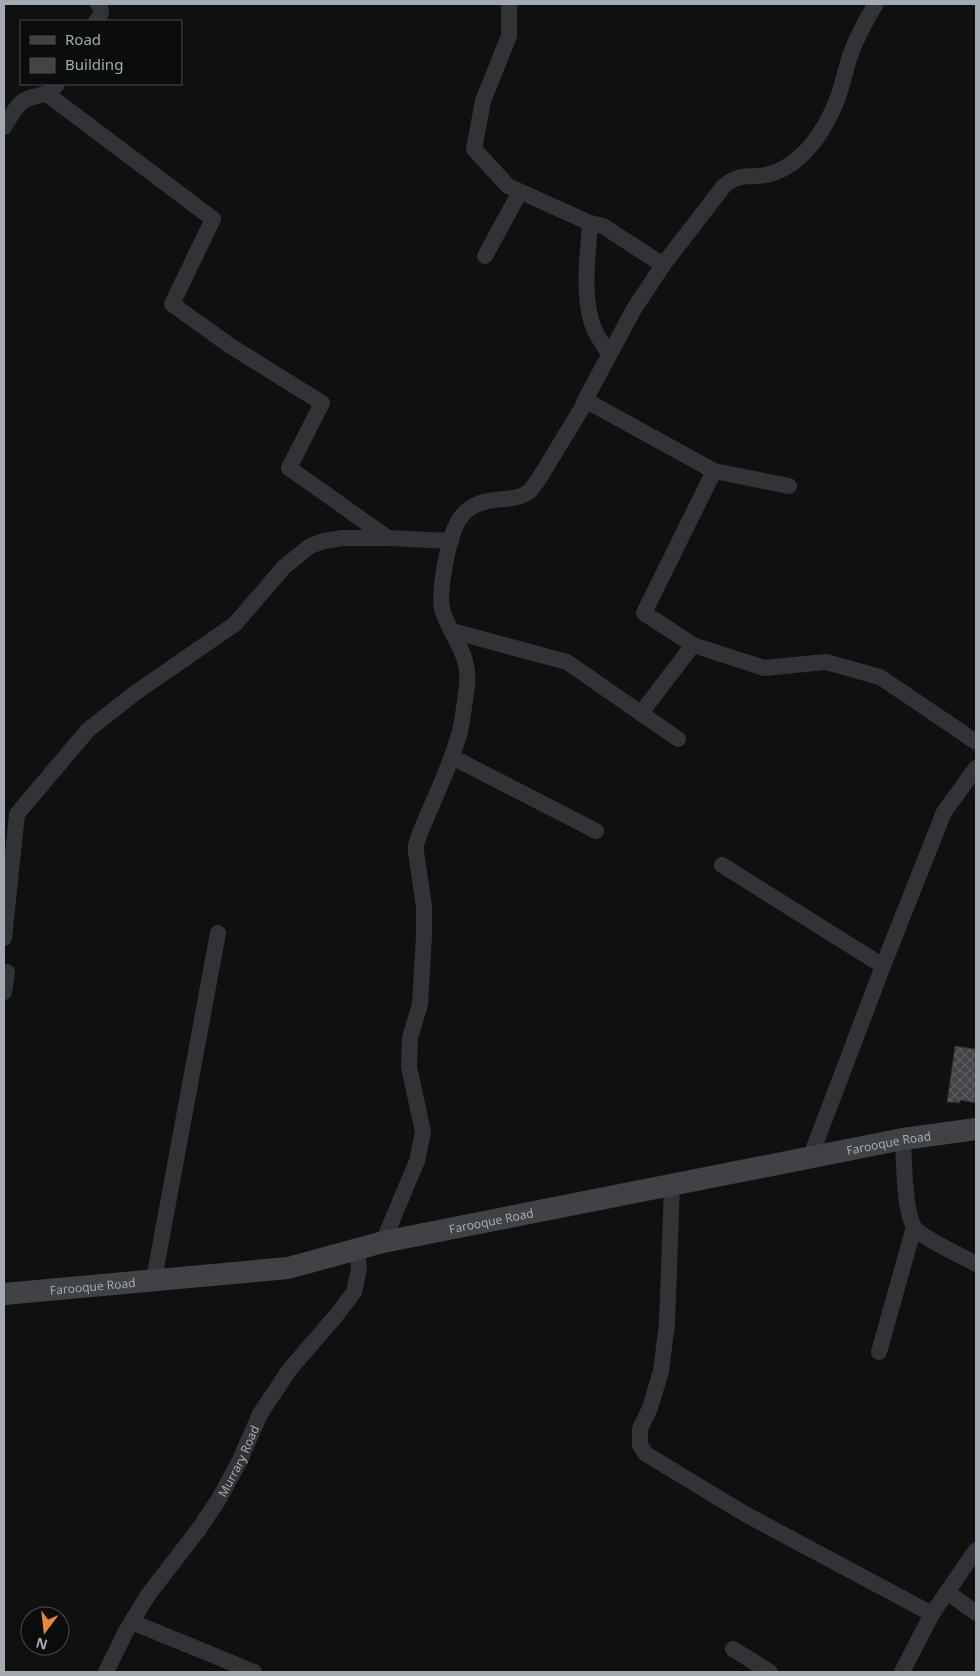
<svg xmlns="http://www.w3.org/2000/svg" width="980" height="1676" font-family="'Noto Sans',sans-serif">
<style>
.building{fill:url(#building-cross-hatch);stroke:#2a2b2d}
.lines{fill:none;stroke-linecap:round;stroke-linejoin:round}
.minor{stroke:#323336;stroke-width:16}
.secondary{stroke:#404246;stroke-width:22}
.labels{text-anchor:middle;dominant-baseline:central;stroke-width:5;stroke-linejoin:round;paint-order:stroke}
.street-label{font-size:12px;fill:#a3aab1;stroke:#0b0c0c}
</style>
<defs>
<pattern id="building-cross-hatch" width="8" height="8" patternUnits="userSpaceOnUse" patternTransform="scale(1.25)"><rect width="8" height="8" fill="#424447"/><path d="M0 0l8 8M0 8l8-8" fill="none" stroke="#5a5c5f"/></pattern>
</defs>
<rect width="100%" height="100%" fill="#101011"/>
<path class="building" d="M955,1046L976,1049V1103L960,1100V1103L947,1102Z"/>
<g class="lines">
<g class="minor">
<path d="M509,4V36L483,101L474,149L508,186L590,223L603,226L663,265"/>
<path d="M96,21C101,15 103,11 98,4"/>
<path d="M47,94L213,219L172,304L229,345L322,403L289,468L388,538"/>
<path d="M4,127C9,119 15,107 23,101C35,94 49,97 57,84"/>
<path d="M590,223C588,256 581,300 595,331C599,339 604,346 609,354"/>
<path d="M485,256L520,192"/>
<path d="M585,400L714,471L789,486"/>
<path d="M452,631L567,662L678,739"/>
<path d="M693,645L644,613L714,471"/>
<path d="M641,713L693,645L764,668L826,662L880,677L976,742"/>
<path d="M452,757L596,831"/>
<path d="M722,865L883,966"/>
<path d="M4,938L17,814L88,730L135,693L235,624L284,567L310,546L324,541L342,538H388L451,541"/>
<path d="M4,992L7,972"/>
<path d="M903,1139C904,1159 904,1211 914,1227C920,1237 964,1257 976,1264"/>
<path d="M810,1158L883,966L944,812L976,768"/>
<path d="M672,1185L667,1324L661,1371L650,1408L640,1429V1445L646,1454L745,1514L932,1614"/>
<path d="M383,1242L417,1161L423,1132L409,1067L410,1038L420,1004L424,936V907L416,852V845L420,833C433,800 451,766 460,731C463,717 465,701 467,686C471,655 452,639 443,612C437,594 449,532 461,517C481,491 511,506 530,491C532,488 535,484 537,482L582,408L585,400L634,309L663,265L723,187C735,176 742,176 758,176C776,175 792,165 805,152C818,139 830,117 837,100C842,87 845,72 849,59C856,39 865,21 876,4"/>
<path d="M154,1279L218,933"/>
<path d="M879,1352L914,1227"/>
<path d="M947,1592L976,1613"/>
<path d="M132,1622L254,1672"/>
<path d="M733,1649L770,1672"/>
<path id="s1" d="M106,1672L125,1633L148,1595L199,1529L219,1499L240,1460L260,1414L290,1369L335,1317L354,1292L359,1269L357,1249"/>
<path d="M902,1672L932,1614L976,1550"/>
</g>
<path class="secondary" id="s2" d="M4,1294L288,1268L383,1242L903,1139L976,1129"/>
</g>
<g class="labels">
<g class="street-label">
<text stroke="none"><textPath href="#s2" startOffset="899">Farooque Road</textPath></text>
<text stroke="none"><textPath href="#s2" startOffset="494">Farooque Road</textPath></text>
<text stroke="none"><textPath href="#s2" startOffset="89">Farooque Road</textPath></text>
<text stroke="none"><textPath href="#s1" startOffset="250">Murrary Road</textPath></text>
</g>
</g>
<rect width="980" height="1676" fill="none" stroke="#a3aab1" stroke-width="10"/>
<rect x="20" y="20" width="162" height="65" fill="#0b0c0c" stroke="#484b4e"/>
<rect x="30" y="36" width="25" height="8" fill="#404246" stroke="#484b4e"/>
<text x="65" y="45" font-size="15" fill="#a3aab1">Road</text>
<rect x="30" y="58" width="25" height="15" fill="#424447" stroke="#484b4e"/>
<text x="65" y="70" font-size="15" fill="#a3aab1">Building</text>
<g transform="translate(45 1631) rotate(195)"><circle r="24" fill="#0b0c0c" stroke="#484b4e"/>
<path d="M0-4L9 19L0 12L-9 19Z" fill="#e28838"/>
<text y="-8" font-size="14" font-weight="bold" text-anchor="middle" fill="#a3aab1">N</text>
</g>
</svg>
